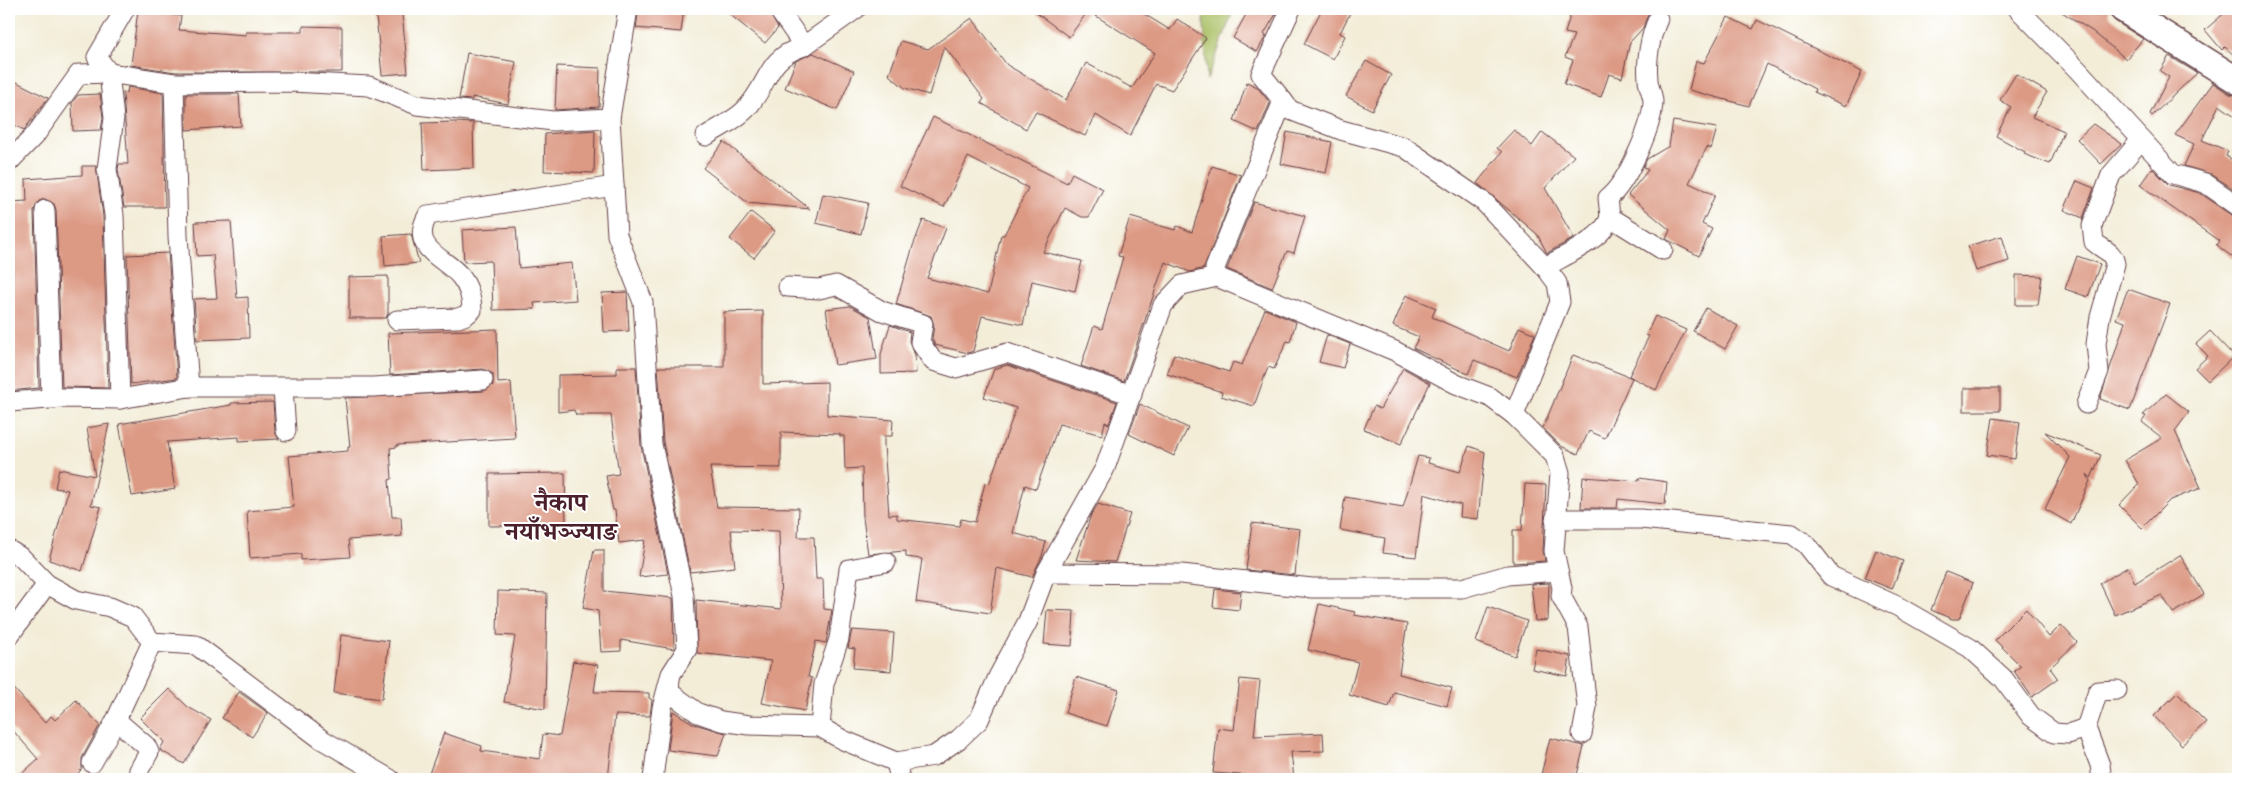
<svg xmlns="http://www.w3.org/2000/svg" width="2247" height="788" font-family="'Libre Bodoni','Noto Serif Devanagari',serif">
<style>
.green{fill:#a9bf64;stroke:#7a6f48}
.building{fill:#dc9983}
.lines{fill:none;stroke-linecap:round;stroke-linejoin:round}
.street-casing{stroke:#633e45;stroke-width:21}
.secondary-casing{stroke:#633e45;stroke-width:29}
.street{stroke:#fff;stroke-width:19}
.secondary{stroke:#fff;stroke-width:26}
.labels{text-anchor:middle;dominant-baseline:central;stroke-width:4;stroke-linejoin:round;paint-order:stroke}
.district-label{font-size:25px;font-weight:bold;fill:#4a1f2b;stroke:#fff}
</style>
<rect width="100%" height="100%" fill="#fff"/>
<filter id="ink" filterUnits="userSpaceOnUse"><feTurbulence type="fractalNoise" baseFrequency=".02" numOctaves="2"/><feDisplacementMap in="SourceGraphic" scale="10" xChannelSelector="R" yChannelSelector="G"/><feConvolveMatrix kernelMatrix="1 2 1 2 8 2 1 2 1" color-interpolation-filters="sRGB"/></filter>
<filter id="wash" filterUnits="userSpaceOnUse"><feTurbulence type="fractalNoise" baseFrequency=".0096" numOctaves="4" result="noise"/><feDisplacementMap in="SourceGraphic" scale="20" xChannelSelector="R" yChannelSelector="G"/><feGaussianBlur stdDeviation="1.12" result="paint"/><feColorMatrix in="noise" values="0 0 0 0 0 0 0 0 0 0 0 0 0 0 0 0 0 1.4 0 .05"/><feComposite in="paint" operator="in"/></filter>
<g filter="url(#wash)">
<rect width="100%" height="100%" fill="#f3edd8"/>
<path class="green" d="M1203,9H1234L1207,80Z"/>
<g id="blocks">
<g class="building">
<path d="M639,9H684L681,32L636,28Z"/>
<path d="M723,9H767L778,28L765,43Z"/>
<path d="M1031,9H1136L1170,30L1177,19L1206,38L1172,90L1156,84L1130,136L1096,115L1085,136L1036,112L1026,129L981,103L984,99L944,46L929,95L905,88L889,75L901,41L928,49L972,18L1007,65L1066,100L1086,63L1132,88L1155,53L1088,11L1069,37Z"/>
<path d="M1249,9H1279L1264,34L1266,36L1257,52L1233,38Z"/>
<path d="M1322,9H1352L1340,33L1345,36L1333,59L1304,44Z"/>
<path d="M1572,9H1654L1648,14L1643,28L1630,42L1622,78L1609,74L1601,97L1564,84L1573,60L1565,57L1574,35L1565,33Z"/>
<path d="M2057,9H2108L2110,16L2115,21L2143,39L2126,59L2092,31Z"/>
<path d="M2229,9H2238V59L2225,47L2222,50L2205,30Z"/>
<path d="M138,10L181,16L179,30L246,35V32H303V26L342,27V72H175L131,65Z"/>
<path d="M402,14L408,73L382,75L376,16Z"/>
<path d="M1728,17L1753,29L1757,20L1862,72L1846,106L1814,92L1815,89L1767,64L1749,106L1689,90L1696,61L1704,63Z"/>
<path d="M467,53L516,62L508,104L472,97V100L459,99Z"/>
<path d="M813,53L854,71L837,110L785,88L796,61Z"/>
<path d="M2169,56L2197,73L2152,116L2150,114L2169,77L2160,71Z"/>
<path d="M1366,61L1391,75L1372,110L1346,96Z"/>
<path d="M557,66L600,68L599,107L555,110Z"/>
<path d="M2016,74L2047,92L2032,117L2064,131L2050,164L2024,154L2025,152L1996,136L2011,107L2000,100Z"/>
<path d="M9,78L48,98L24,130L9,122Z"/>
<path d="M1247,82L1257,87L1270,103L1258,132L1234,121Z"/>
<path d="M2213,83L2230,94L2238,96V118L2219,105L2202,140L2228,151L2226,156L2238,163V192L2211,174L2184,166L2194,144L2175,135Z"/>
<path d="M128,87L163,93L165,207H124L118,169L119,164H128L123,93L127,92Z"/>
<path d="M100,94L103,118L101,130L73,131L72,103L78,95Z"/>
<path d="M186,94H239L241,126L186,130Z"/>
<path d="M933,117L1067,183L1072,173L1103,189L1089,217H1082L1065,208L1043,252L1082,261L1075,291L1032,281L1023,325L982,316L973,351L968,353L935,345L932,339L934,325L931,316L896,304L913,246L923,220L946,228L927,278L988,294L1001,235H1004L1028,188L968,157L944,207L900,186Z"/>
<path d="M1673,121L1717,128L1711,149L1707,147L1689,183L1715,195L1702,224L1712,229L1699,256L1666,239L1670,230L1628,195L1648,170L1643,167L1647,159L1669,146Z"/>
<path d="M454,122L473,123L474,168L424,170L422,123Z"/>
<path d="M2093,124L2122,144L2101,164L2077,139Z"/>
<path d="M595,130L594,173L544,171L545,134Z"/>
<path d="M1514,130L1532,146L1542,132L1574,156L1545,188L1574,238L1547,253L1537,234L1477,183L1502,152L1497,148Z"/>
<path d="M1287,132L1332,142L1326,173L1281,164Z"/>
<path d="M724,142L810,209L748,203L703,168Z"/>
<path d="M82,166H96L103,216L108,388L62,387L56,210L54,204L45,199L39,201L34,210L39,388L9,391V285L13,284L11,202L27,201L26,179L82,175Z"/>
<path d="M1212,166L1241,175L1204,268L1190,272L1165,262L1124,381L1081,366L1094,326L1102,329L1123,257L1118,256L1130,217L1175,230L1177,226L1192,232Z"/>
<path d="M2152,168L2169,185L2200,193L2232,215L2238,217V261L2216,245L2219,241L2140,185Z"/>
<path d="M2077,181L2094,188L2083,218L2064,210Z"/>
<path d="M823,194L868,203L861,234L816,223Z"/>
<path d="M1254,202L1305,216L1294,253L1287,251L1272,288L1227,269Z"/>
<path d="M751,212L775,231L754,258L730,239Z"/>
<path d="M231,221L237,298L248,297L249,338L197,340L194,299L217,298L213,255L197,256L195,222Z"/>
<path d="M516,227L519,268L572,263L576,300L534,303L535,309L493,310L491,261L464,262L462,230Z"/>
<path d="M411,234L419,263L385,266L383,236Z"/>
<path d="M2002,236L2009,261L1976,271L1968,246Z"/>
<path d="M168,253L177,378L131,384L127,255Z"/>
<path d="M2077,256L2100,264L2088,297L2065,289Z"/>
<path d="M2016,275L2042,276L2038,305H2016Z"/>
<path d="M388,276V313L386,318H349V277Z"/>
<path d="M2128,289L2170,304L2130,410L2100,399L2125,322L2116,319Z"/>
<path d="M627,292L629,331L604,332L602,293Z"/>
<path d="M1406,295L1436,308L1432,317L1509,351L1519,327L1535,334L1517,377L1474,360L1468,374L1413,348L1419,337L1393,326Z"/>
<path d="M850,306L870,317L877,359L835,365L826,309Z"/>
<path d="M1706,308L1738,326L1725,349L1693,331Z"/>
<path d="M1265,309L1296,322L1290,342L1287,341L1274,369L1268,367L1254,406L1221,396L1222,392L1167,374L1174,354L1229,372L1233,362L1242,365Z"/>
<path d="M763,311V384L827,382V415L893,420L892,436H884V445L889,515L897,514V519L959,526L961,519L975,522L985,483L989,484L1016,408L984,397L994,369L1007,365L1117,402L1109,424L1105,422L1102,435L1059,424L1036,489L1025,485L1013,533L1046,542L1042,556L1032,577L997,568L990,613L916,602L922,559L906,557V551L868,554L863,518L862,468L845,469L844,436H840V434L781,432V468L710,467L717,507L799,508L798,537H814L816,579H823L824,609L832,610L826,643L816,641L808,677L812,678L805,711L762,703L771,661L697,653L696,600L781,609L779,531L731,530L735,567L690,572L663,442L658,367H724V312Z"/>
<path d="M1655,316L1686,330L1656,390L1629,376L1649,336L1646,335Z"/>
<path d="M890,325L910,332L909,341L915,355L916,373L881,374V354Z"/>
<path d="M497,329L498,383L511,382L515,438L397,445V447L390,448L392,479L389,480L392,517H401L402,536L348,540L350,557L301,560V554L250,558L247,511L294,507L289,456L348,451V447H350L345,398L484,391L493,385V374L483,369L390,375L388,333Z"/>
<path d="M2210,331L2234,356L2208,381L2195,368L2208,356L2196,344Z"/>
<path d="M1327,335L1350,344L1343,368L1319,362Z"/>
<path d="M1573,355L1632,378L1605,438L1589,431L1578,454L1561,446L1543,428Z"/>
<path d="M617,367H636L641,446L668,574L639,577L645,540L619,543L615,510H613L606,476L619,474L611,415H576L574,410L558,412V375L617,374Z"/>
<path d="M1403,368L1430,383L1401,444L1364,429L1374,406L1380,409Z"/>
<rect x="1964" y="388" width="36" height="23"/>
<path d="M2166,394L2189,412L2175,431L2201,488L2170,500L2142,528L2119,505L2139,484L2125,460L2162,438L2142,422L2146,416L2143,415Z"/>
<path d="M273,402L275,432L279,439L239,441V437L167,442L175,489L132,496L119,424L231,405V403Z"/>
<path d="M1140,404L1188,428L1174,456L1129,434Z"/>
<path d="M1993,418L2020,422L2015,459L1987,455Z"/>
<path d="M109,424L91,505L101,507L82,571L49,560L68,490L55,488L59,469L95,476L87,428Z"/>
<path d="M2045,432L2101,455L2091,478L2087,474L2090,481L2071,524L2045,509L2070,457Z"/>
<path d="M1469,446L1485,452L1478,519L1460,517L1461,505L1424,494L1416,557L1383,553L1385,538L1340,530L1345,497L1403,507L1418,456L1429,458L1428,463L1460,472Z"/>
<path d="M565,473L566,525L489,526V474Z"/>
<path d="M1583,477L1639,481V478L1667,482L1665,504L1618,499L1617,508H1581Z"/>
<path d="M1525,484L1546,485L1543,550L1545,561L1513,563V530H1522Z"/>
<path d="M1098,504L1130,514L1115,562L1076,560L1091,515Z"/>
<path d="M1252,523L1300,529L1295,575L1246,570Z"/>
<path d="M594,550H604V591L673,598L674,649L621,640V651L601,652L598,611L583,608Z"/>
<path d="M1876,550L1903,561L1892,589L1865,578Z"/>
<path d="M2180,555L2204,594L2173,613L2162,595L2115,615L2100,583L2128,567L2135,583Z"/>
<path d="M1946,572L1973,583L1959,619H1952L1931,610Z"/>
<path d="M1549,583L1548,620L1535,621L1531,584Z"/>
<path d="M1215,589L1241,592L1239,610L1213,607Z"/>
<path d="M498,591L547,593L545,709L504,702L515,636L497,635Z"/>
<path d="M1319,604L1355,612L1354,615L1407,624L1399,674L1452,688L1447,706L1394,692L1389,707L1349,695L1358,662L1308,650Z"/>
<path d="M1488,607L1527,621L1515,656L1476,642Z"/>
<path d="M2026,609L2049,637L2061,625L2077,642L2050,668L2058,679L2032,697L2014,671L2021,666L1995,640Z"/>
<path d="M1047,610L1074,611L1072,646L1044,644Z"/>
<path d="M852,630L894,633L891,671L853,668L855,649L848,648Z"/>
<path d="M341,635L389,641L382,699L334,693Z"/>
<path d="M1536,649L1570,656L1567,676L1532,669Z"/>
<path d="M573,661L598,665L594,692L649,693V698L652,700L650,716L615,715L608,779H427L444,733L482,746L481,751L540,759L543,734L560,736Z"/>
<path d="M1076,677L1119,690L1107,726L1065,713Z"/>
<path d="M1240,679L1260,681L1254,736L1323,733L1324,751L1291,752L1294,779L1213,773L1218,728L1234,730Z"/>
<path d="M9,683L45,723L51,716L55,720L76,700L100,725L82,758V769L72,779H16L38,759L9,726Z"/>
<path d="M169,689L188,707L211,720L184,764L160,750L164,742L140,718Z"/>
<path d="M239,692L268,713L252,737L222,718Z"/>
<path d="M2177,693L2206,722L2182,745L2154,716Z"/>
<path d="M673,711L694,724L726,733L718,756L668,750Z"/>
<path d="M1550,738L1584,746L1576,779H1540Z"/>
</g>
</g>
</g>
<g filter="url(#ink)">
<use href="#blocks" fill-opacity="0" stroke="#633e45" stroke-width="1"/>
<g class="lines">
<g class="street-casing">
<g id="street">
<path d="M628,9L610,118L617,235L643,302L652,444L684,596L687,649L671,674L662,708L653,779"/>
<path d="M778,9L804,46L856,9"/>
<path d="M2018,9L2077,69L2173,174L2205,183L2238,206"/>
<path d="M174,83L178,236L189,387"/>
<path d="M1283,101L1261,74L1291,9"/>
<path d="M706,136C718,128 734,121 745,110C771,83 764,59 804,46"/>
<path d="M9,162L36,134L79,74L109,73L174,83L291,82L369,86L417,105L553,121L610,118"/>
<path d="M45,210L51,399"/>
<path d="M1610,217L1608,198C1627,183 1652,127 1653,102C1653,94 1648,87 1648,79C1646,60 1650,37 1658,19"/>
<path d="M1545,267L1557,283L1560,302L1514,415L1555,456L1560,473L1554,551L1562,588L1561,596L1578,627L1587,707L1582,734"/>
<path d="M1217,277L1395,351L1456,384L1490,397L1514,415"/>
<path d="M788,287L819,289L836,285L882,311L923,324L920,342L933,361L956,368L1007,353L1132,395"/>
<path d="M397,320L458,318L466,315L472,310C472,299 468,286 461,277C446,257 408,250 428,215L614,186"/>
<path d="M283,388L286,431"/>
<path d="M120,399L114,215L107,169L114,118L109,73L97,57L125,9"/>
<path d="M9,402L62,398L120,399L189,387H373L483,380"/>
<path d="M2086,404L2099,371L2096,344L2100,317L2115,264C2113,251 2103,250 2094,242L2092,226L2111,175L2141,140"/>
<path d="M1555,519H1641L1792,534L1806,544L1831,576L1897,606L1970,648L2003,678L2031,716L2054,733L2068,734L2086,728"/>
<path d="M9,550L22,558L47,584L76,600L110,607L133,617L152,642L196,645L321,739L390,779"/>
<path d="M1046,573L1181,574L1312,588H1462L1508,575L1558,571"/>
<path d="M9,636L47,584"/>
<path d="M670,678L669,692L698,713L721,721L749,725L820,727L843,740L896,762"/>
<path d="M116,720L146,746L149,752L139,770L138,779"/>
<path d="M820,727L824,684L839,639L849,569L886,562"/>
<path d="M92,763L116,720L152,642"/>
<path d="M900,779L896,762L934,756L959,739L979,720L998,677L1028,621L1046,573L1105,468L1163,305L1182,285L1217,277L1215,268L1283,101L1290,110L1341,130L1404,147L1484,202L1545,267C1564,256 1605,238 1610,217L1663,250"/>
<path d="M2102,779L2100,765L2086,728L2098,691L2117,690"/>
</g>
</g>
<g class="secondary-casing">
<path id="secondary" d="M2123,9L2238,81"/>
</g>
<use href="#street" class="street"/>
<use href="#secondary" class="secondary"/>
</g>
</g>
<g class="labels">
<g class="district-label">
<text x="561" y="503">नैकाप<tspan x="561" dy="29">नयाँभञ्ज्याङ</tspan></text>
</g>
</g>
<rect width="2247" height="788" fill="none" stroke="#fff" stroke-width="30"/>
</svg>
